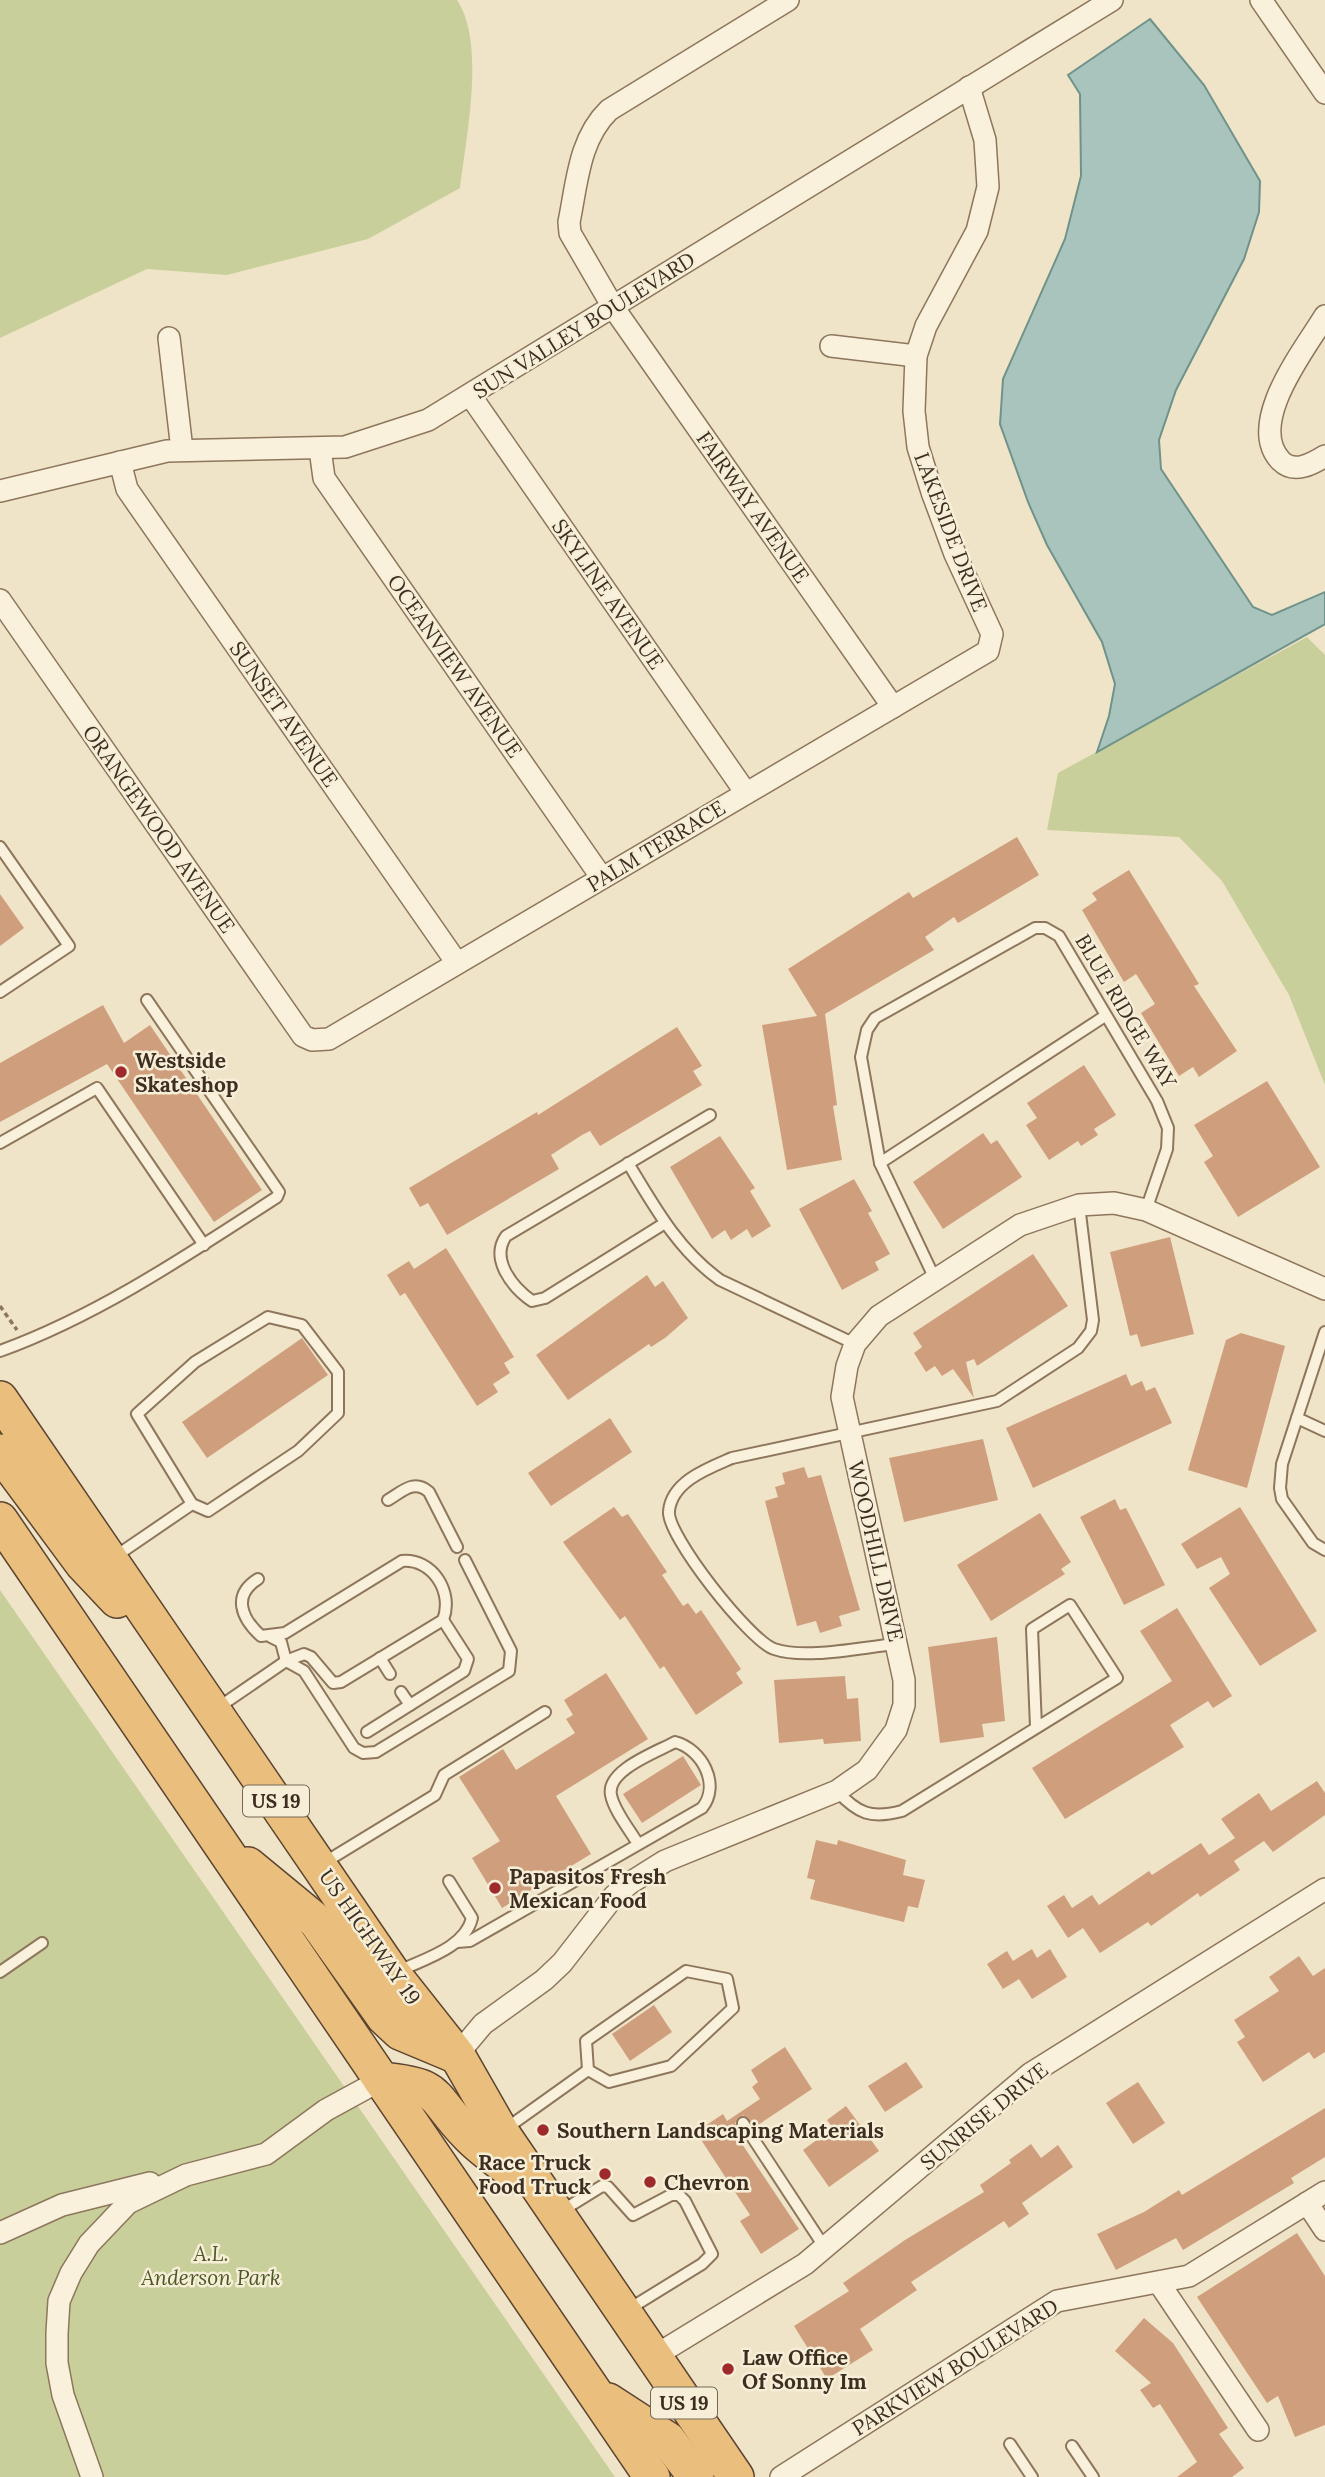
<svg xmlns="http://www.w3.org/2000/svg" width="1325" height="2477" font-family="Lora,serif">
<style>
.green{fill:#c9cf9b}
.water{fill:#a9c4bc;stroke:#6f938a;stroke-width:2}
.building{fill:#cf9f7d}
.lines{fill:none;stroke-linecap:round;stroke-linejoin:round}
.service-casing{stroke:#8d765c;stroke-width:14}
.minor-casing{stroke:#8d765c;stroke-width:24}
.trunk-casing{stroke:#5b4430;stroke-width:38}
.path{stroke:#8d765c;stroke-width:3.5;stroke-dasharray:5 3.5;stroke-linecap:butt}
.service{stroke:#faf1dc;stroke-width:10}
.minor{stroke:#faf1dc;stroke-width:21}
.trunk{stroke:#eabe7c;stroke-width:35}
.poi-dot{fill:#9e2a2b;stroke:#f7eed8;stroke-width:2.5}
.labels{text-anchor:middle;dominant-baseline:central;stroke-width:5;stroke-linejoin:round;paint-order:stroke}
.shield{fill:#f7eed8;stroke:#756857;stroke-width:2}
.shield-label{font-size:19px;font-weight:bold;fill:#3d2e20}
.street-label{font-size:21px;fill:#3d2e20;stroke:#f7eed8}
.poi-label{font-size:21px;font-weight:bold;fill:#3d2e20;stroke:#f7eed8;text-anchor:start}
.park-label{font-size:21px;font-style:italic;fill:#4d5a26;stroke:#f7eed8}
</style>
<rect width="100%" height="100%" fill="#f0e4c8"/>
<g class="green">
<path d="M0,0H457C486,43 466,138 460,188L368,239L227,275L147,269L0,338Z"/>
<path d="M1307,637L1325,655V1085L1289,995L1222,881L1179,837L1047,830L1058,773Z"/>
<path d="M0,1590L615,2477H0Z"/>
</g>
<path class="water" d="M1150,19L1204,85L1260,181L1259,212L1244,259L1176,390L1159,440L1161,469L1253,607L1272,615L1325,592V624L1097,752L1109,716L1115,684L1102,642L1047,545L1028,502L1000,424L1003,379L1065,239L1081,176L1080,94L1068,75Z"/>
<g class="building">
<path d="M1017,837L1039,875L958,923L954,917L925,937L934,950L825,1014L837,1105L833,1106L842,1160L787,1170L762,1025L817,1016L788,969L909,892L913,898Z"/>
<path d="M1129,870L1199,984L1194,986L1237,1051L1199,1077L1193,1067L1179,1076L1141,1013L1155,1004L1136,974L1124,982L1082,910L1097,900L1092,893Z"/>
<path d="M0,894L24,928L0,946Z"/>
<path d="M103,1005L124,1043L150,1025L262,1190L214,1222L107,1064L0,1122V1063Z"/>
<path d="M677,1027L702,1066L693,1071L702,1085L600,1146L590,1131L582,1135L551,1155L559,1169L447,1235L428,1203L420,1207L409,1188L537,1112L538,1115Z"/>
<path d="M1084,1065L1116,1115L1094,1129L1098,1135L1081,1146L1078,1141L1049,1160L1026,1125L1037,1118L1027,1103Z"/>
<path d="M1267,1081L1320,1167L1238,1217L1204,1162L1213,1156L1194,1125Z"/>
<path d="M983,1133L991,1144L997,1140L1022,1177L943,1229L913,1182Z"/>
<path d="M720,1136L755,1188L750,1191L771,1226L752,1238L747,1229L731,1240L725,1230L712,1239L670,1167Z"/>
<path d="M854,1179L872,1211L868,1213L890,1254L875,1262L879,1270L842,1290L799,1209Z"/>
<path d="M1170,1237L1194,1334L1141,1347L1137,1334L1130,1336L1110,1252Z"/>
<path d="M446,1248L514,1357L504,1363L510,1373L493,1384L498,1392L477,1406L405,1293L400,1296L387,1275L409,1261L414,1269Z"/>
<path d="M1033,1254L1068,1306L977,1366L974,1359L966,1362L974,1398L953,1369L942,1376L935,1366L926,1372L914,1353L922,1347L913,1333Z"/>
<path d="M647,1275L655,1287L663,1281L688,1318L665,1338L651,1347L649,1344L568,1400L536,1355Z"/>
<path d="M1241,1333L1285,1346L1247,1488L1188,1470L1226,1340Z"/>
<path d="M302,1338L328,1375L207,1458L182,1422Z"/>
<path d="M1126,1374L1131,1386L1142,1381L1146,1391L1155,1387L1172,1423L1033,1488L1006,1428Z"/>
<path d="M610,1418L632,1452L551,1506L528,1473Z"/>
<path d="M983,1439L998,1500L904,1522L889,1458Z"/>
<path d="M804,1467L808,1478L821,1475L860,1610L839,1616L842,1626L820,1633L816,1621L797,1626L765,1501L778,1497L775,1487L785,1484L782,1473Z"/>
<path d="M1115,1499L1120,1510L1126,1508L1165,1585L1124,1605L1080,1517Z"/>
<path d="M614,1507L622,1517L628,1514L667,1572L662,1575L683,1606L688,1603L696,1614L701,1610L741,1669L736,1673L743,1683L696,1715L664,1666L660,1669L625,1616L620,1620L563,1542Z"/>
<path d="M1240,1507L1317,1631L1260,1666L1209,1588L1230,1574L1221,1557L1197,1569L1181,1544Z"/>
<path d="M1040,1513L1071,1562L1061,1569L1065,1574L991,1621L957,1565Z"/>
<path d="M1177,1608L1232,1696L1213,1708L1208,1701L1170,1725L1184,1747L1065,1819L1032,1768L1172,1681L1140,1631Z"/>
<path d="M997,1637L1005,1721L982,1724L984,1737L940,1743L928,1647Z"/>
<path d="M606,1673L648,1739L556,1796L591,1854L502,1908L472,1858L500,1841L459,1777L503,1749L516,1770L575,1733L566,1719L573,1715L564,1700Z"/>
<path d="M845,1676L847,1699L858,1698L861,1741L824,1744L823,1739L779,1743L774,1680Z"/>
<path d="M683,1756L701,1785L642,1823L623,1794Z"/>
<path d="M1317,1781L1325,1793V1815L1273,1852L1264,1841L1234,1861L1240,1870L1200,1897L1198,1893L1151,1926L1148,1922L1100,1953L1083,1928L1068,1938L1047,1906L1064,1895L1072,1908L1092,1895L1099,1905L1149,1871L1152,1875L1201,1843L1209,1855L1235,1838L1221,1819L1259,1793L1271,1811Z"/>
<path d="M816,1840L837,1845L838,1840L906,1860L903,1875L925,1880L918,1908L908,1906L904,1922L810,1899L815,1880L807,1878Z"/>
<path d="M1032,1949L1037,1958L1050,1949L1067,1977L1032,1999L1019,1979L1003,1989L987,1964L1007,1951L1013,1961Z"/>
<path d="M1299,1956L1313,1976L1325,1968V2052L1314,2059L1309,2052L1263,2082L1237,2042L1245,2037L1234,2020L1279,1991L1269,1977Z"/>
<path d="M654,2005L672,2032L630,2061L612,2034Z"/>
<path d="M785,2047L812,2089L755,2127L743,2115L735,2123L742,2135L738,2138L799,2229L761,2254L740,2221L750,2215L696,2132L723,2114L727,2121L760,2099L752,2087L758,2082L751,2070Z"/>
<path d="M906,2062L923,2087L885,2112L868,2086Z"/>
<path d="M1138,2082L1165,2123L1133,2144L1106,2103Z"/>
<path d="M846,2106L879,2151L829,2187L803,2150L833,2128L827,2120Z"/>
<path d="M1325,2108V2157L1291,2178L1294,2183L1183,2250L1176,2238L1116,2270L1097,2234L1144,2212L1179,2190L1182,2195Z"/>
<path d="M1031,2144L1041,2158L1058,2145L1073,2167L1022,2203L1029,2214L1009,2228L1004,2221L911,2282L917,2290L860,2329L873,2350L827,2379L794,2326L849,2291L843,2283L905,2240L984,2192L980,2185L1011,2163L1009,2160Z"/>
<path d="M1297,2233L1325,2276V2425L1295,2437L1278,2396L1267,2403L1197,2297Z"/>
<path d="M1144,2318L1173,2343L1228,2428L1219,2434L1244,2468L1232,2477H1177L1197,2462L1160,2404L1153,2408L1140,2390L1151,2383L1115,2351Z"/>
</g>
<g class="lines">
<g class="service-casing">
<g id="service">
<path d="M0,847L69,946L0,992"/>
<path d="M0,1143L97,1088L204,1245"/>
<path d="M628,1163C654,1206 678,1250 720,1280L855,1344"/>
<path d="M880,1163L1105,1016"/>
<path d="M665,1223L545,1298L532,1301C512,1287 490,1259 506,1236L710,1115"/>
<path d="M935,1279L880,1163L861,1057L867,1030L875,1018L1035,928H1045L1059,936L1157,1101L1168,1128L1167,1149L1146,1210"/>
<path d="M1325,1332L1282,1464L1280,1488L1282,1499L1313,1543L1325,1550"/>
<path d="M0,1351C99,1315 189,1254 277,1197L279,1192L147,1000"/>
<path d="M1297,1418L1325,1431"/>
<path d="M388,1500C403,1491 414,1479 429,1492L457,1547"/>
<path d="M113,1558L192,1504L137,1414L195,1362L268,1317L302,1325L338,1372V1413L298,1451L208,1511L192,1504"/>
<path d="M271,1637L281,1642L286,1661L304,1671L354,1748L363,1753L376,1752L509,1671L511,1651L465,1560"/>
<path d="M897,1644C862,1647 806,1660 774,1649C750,1641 666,1535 669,1511C672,1481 709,1468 732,1458L997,1401L1078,1348L1091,1331L1093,1320L1079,1205"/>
<path d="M380,1658L390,1674"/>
<path d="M401,1692L410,1705"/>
<path d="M216,1709L286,1661L304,1654L311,1657L333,1683L341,1682L443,1620C454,1592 432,1558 402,1561L285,1633L261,1636C241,1618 232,1595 258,1579"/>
<path d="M367,1732L464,1671L468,1659L443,1620"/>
<path d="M837,1791C858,1814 871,1819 902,1811L1117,1678L1070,1605L1032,1629L1036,1727"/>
<path d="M322,1864L435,1795L444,1775L545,1712"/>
<path d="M457,1942L470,1941L702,1808C721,1785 702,1749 675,1742C657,1752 606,1770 611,1795C614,1811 630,1830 638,1844"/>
<path d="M399,1971C424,1959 465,1948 472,1918L449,1881"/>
<path d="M686,1971L727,1979L733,2008L671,2066L609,2082L588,2070L586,2041Z"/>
<path d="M0,1972L42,1943"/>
<path d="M743,2123L825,2248"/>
<path d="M504,2130L588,2070"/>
<path d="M560,2212L602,2186L608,2187L633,2215L671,2195H679L685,2201L712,2254L702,2264L629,2309"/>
<path d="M1010,2444L1032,2477"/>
<path d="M1072,2446L1093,2477"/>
</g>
</g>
<g class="minor-casing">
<g id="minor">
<path d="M788,0L609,110C579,139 577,183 569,222L570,233L613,307L893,707"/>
<path d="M1261,0L1325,93"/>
<path d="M1325,316C1305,349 1245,424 1281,461C1294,474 1312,464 1325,456"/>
<path d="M169,338L182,450"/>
<path d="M831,346L916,356"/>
<path d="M470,395L746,793"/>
<path d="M320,449L324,478L602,878"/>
<path d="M120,462L127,489L457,963"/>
<path d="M0,491L167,451L345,447L428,420L1112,0"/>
<path d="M0,600L303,1036L312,1040L329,1039L988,651L992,634L955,554L932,492L918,447L914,411L916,356L926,326L977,231L988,187L985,140L969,87"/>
<path d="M457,2055L483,2024L544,1980L562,1963L614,1896L630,1883L665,1861L837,1791L867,1770L896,1730L904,1705V1680L842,1397L847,1366L855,1344L879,1316L1020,1225L1079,1205L1114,1203L1146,1210L1325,1289"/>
<path d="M1307,2203L1325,2230"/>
<path d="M0,2233L62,2205L150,2183"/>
<path d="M1159,2283L1258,2430"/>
<path d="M653,2357L805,2264L1030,2074L1325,1889"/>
<path d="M92,2477L63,2395L57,2363V2333L59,2301L71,2273L89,2244L128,2203L186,2175L266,2154L326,2110L381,2080"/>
<path d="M781,2477L1057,2301L1189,2276L1325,2192"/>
</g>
</g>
<g class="trunk-casing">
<g id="trunk">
<path d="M0,1399L393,1974L457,2055L501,2132L736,2477"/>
<path d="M0,1452L83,1564L117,1600"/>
<path d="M0,1520L652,2477"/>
<path d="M248,1865L316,1921L384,2017L400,2032L455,2055"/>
<path d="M381,2080C443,2086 429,2094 467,2134C482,2150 502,2163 518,2176"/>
<path d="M608,2401L668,2440L696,2477"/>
</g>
</g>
<path class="path" d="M0,1306L17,1330"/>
<use href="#service" class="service"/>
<use href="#minor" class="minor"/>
<use href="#trunk" class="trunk"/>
</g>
<g class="poi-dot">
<circle cx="121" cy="1072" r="7"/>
<circle cx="495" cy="1888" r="7"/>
<circle cx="543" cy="2130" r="7"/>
<circle cx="605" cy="2174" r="7"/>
<circle cx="650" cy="2182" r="7"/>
<circle cx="728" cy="2369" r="7"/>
</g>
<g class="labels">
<g class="shield">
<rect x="243" y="1785.5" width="66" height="31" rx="5"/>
<rect x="651" y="2387.5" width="66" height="31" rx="5"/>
</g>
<g class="shield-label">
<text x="276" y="1801">US 19</text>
<text x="684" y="2403">US 19</text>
</g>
<g class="street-label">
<text transform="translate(584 325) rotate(-32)">SUN VALLEY BOULEVARD</text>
<text transform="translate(753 507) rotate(55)">FAIRWAY AVENUE</text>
<text transform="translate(951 532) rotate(69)">LAKESIDE DRIVE</text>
<text transform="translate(608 594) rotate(55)">SKYLINE AVENUE</text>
<text transform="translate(455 666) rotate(55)">OCEANVIEW AVENUE</text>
<text transform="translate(284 714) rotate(55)">SUNSET AVENUE</text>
<text transform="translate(159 829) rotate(55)">ORANGEWOOD AVENUE</text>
<text transform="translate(656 846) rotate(-31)">PALM TERRACE</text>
<text transform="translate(1126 1011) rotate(59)">BLUE RIDGE WAY</text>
<text transform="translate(876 1551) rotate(77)">WOODHILL DRIVE</text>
<text transform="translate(370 1937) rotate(55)">US HIGHWAY 19</text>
<text transform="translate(984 2116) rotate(-39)">SUNRISE DRIVE</text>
<text transform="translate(955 2367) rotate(-32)">PARKVIEW BOULEVARD</text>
</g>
<g class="poi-label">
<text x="135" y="1060">Westside<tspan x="135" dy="24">Skateshop</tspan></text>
<text x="509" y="1876">Papasitos Fresh<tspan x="509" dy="24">Mexican Food</tspan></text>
<text x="557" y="2130">Southern Landscaping Materials</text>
<text x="591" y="2162" text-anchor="end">Race Truck<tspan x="591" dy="24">Food Truck</tspan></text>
<text x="664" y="2182">Chevron</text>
<text x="742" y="2357">Law Office<tspan x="742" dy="24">Of Sonny Im</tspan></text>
</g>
<g class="park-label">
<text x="211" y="2253">A.L.<tspan x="211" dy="24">Anderson Park</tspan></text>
</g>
</g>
</svg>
